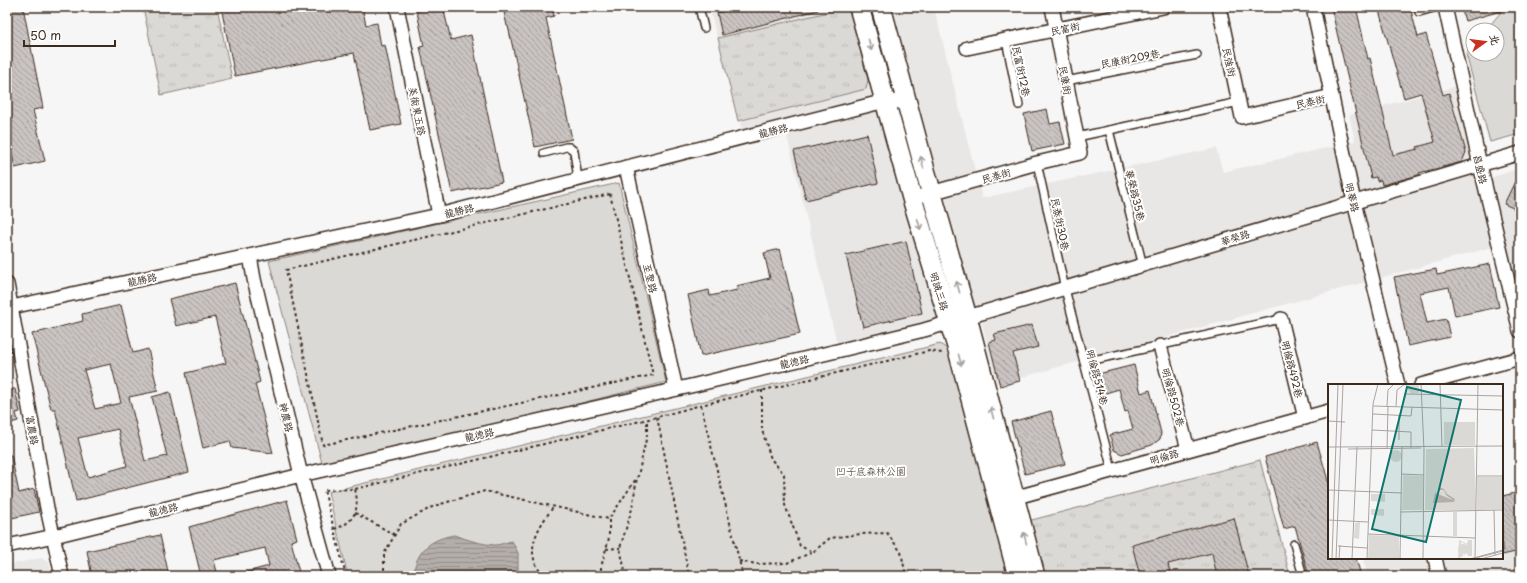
<svg xmlns="http://www.w3.org/2000/svg" width="1527" height="583" font-family="'Playpen Sans','LXGW WenKai TC',sans-serif">
<style>
.built{fill:#e9e7e6}
.grass{fill:url(#grass-tufts);stroke:#8b827a}
.park{fill:#dbd9d6;stroke:#8b827a}
.water{fill:url(#water-rules);stroke:#847972}
.building{fill:url(#building-back-hatch);stroke:#3b2a1e;fill-rule:evenodd}
.lines{fill:none;stroke-linecap:round;stroke-linejoin:round}
.lane-casing{stroke:#3b2a1e;stroke-width:10}
.street-casing{stroke:#3b2a1e;stroke-width:16}
.secondary-casing{stroke:#3b2a1e;stroke-width:22}
.path{stroke:#3b2a1e;stroke-width:2;stroke-dasharray:3 3;stroke-linecap:butt}
.lane{stroke:#fff;stroke-width:7}
.street{stroke:#fff;stroke-width:13}
.secondary{stroke:#fff;stroke-width:19}
.oneway{stroke:#a79f9a}
.labels{text-anchor:middle;dominant-baseline:central;stroke-width:4;stroke-linejoin:round;paint-order:stroke}
.street-label{font-size:10px;fill:#3b2a1e;stroke:#fff}
.park-label{font-size:10px;fill:#63564c;stroke:#fff}
.inset-road{fill:none;stroke:#aca4a0;stroke-width:1}
.view{fill:#0f766e;fill-opacity:0.15;stroke:#0f766e;stroke-width:2}
.inset-edge{fill:none;stroke:#3b2a1e;stroke-width:2}
</style>
<defs>
<pattern id="grass-tufts" width="24" height="20" patternUnits="userSpaceOnUse"><rect width="24" height="20" fill="#dbd9d6"/><path d="M3 7l-1-3M5 7V3M7 7l1-3M15 17l-1-3M17 17v-4M19 17l1-3" fill="none" stroke="#bdbab7"/></pattern>
<pattern id="water-rules" width="6" height="5" patternUnits="userSpaceOnUse"><rect width="6" height="5" fill="#b4aeaa"/><path d="M0 2.5h6" fill="none" stroke="#948e8a"/></pattern>
<pattern id="building-back-hatch" width="6" height="6" patternUnits="userSpaceOnUse"><rect width="6" height="6" fill="#c9c3c1"/><path d="M-1 5l2 2M0 0l6 6M5-1l2 2" fill="none" stroke="#a49f9c"/></pattern>
</defs>
<rect width="100%" height="100%" fill="#f7f6f6"/>
<filter id="ink" filterUnits="userSpaceOnUse"><feTurbulence type="fractalNoise" baseFrequency=".025" numOctaves="2"/><feDisplacementMap in="SourceGraphic" scale="8" xChannelSelector="R" yChannelSelector="G"/><feConvolveMatrix kernelMatrix="1 2 1 2 8 2 1 2 1" color-interpolation-filters="sRGB"/></filter>
<g filter="url(#ink)">
<g class="built">
<path d="M709,7H934L982,198L1216,148L1223,172L1355,141L1349,115L1457,86L1481,181L1520,168V351L1496,246L997,384L978,307L939,320L837,344L783,120L742,131Z"/>
<path d="M1520,494V576H1367L1363,558H1502V498Z"/>
<path d="M40,558L49,562L52,576H7V565Z"/>
</g>
<g class="grass">
<path d="M143,7H217L232,79L161,95Z"/>
<path d="M850,7L868,80L866,89L738,121L718,38Z"/>
<path d="M1260,460L1290,576H1043L1028,521Z"/>
</g>
<g class="park">
<path d="M1505,7H1520V134L1490,142L1466,54L1473,45V54H1497V30H1486Z"/>
<path d="M619,183L666,382L323,467L269,261Z"/>
<path d="M940,344L953,353L1008,576H348L328,492Z"/>
</g>
<g class="water">
<path d="M454,535C469,540 480,544 495,545C500,545 507,542 512,541L518,553V576H413C416,551 430,539 454,535Z"/>
<path d="M585,571L590,576H570L576,572Z"/>
</g>
<g class="building">
<path d="M7,7H23L43,108L33,110L45,161L15,168L7,133Z"/>
<path d="M221,7H362L366,25L377,23L381,46L385,45L401,124L370,130L354,53L235,76Z"/>
<path d="M416,7H443L451,40L471,35L502,182L452,193L420,47L424,46Z"/>
<path d="M503,7H552L554,16L546,18L572,139L535,147L508,26H507Z"/>
<path d="M740,7H817L818,10L722,35L717,13Z"/>
<path d="M1331,7H1356L1368,59L1370,58L1393,155L1418,149L1417,147L1435,142L1421,93L1404,98L1378,7H1410L1418,37L1426,34L1443,95L1449,93L1466,152L1462,162L1419,173V175L1382,185L1381,180L1377,181L1376,177L1371,178Z"/>
<path d="M1461,7H1505V10L1465,21Z"/>
<path d="M1047,109L1050,124L1060,122L1065,144L1032,151L1024,114Z"/>
<path d="M867,134L878,183L806,200L794,151Z"/>
<path d="M1520,171V211L1504,204Z"/>
<path d="M906,241L922,313L863,327L846,255Z"/>
<path d="M780,249L800,334L701,356L688,295L709,290L710,296L737,290L736,286L770,278L764,253Z"/>
<path d="M1490,264L1499,307L1455,316L1449,287L1420,293L1427,323L1446,319L1450,337L1408,346L1394,277L1436,269L1437,275Z"/>
<path d="M235,283L260,382L255,384L273,453L232,448L230,441L203,448L194,409L186,373L226,363L215,317L176,326L169,299Z"/>
<path d="M121,305L133,353L148,349L158,391L129,397L145,461L167,456L152,397L170,392L189,472L76,501L55,409H51L32,334L83,321L82,314ZM111,364L121,403L95,409L84,370ZM118,429L127,466L88,477L78,438Z"/>
<path d="M1032,325L1038,347L1013,353L1020,381L1000,386L989,342L996,340L994,334Z"/>
<path d="M1134,365L1141,393L1150,390L1161,433L1160,439L1152,445L1122,454L1114,450L1110,435L1133,429L1128,411L1125,412L1119,389L1099,395L1094,375Z"/>
<path d="M11,389H15L20,412L16,413L18,421L7,424V390Z"/>
<path d="M1051,411L1065,464L1025,474L1011,422Z"/>
<path d="M1317,442L1329,484V558H1356L1361,576H1309L1295,526L1284,529L1265,457Z"/>
<path d="M7,455H11L19,493L34,489L39,512L7,519Z"/>
<path d="M1520,492V551L1502,555V496Z"/>
<path d="M287,500L297,539L291,541L300,576H243V573L269,566L265,548L214,560L218,576H201L189,527Z"/>
<path d="M1234,518L1249,576H1217L1212,553L1168,564L1171,576H1140L1132,545Z"/>
<path d="M160,535L169,576H92L87,551Z"/>
</g>
<g class="lines">
<g class="lane-casing">
<g id="lane">
<path d="M699,7L704,28"/>
<path d="M1418,7L1419,12L1437,7"/>
<path d="M1006,40L1019,105"/>
<path d="M1066,81L1197,55"/>
<path d="M1109,130L1143,266"/>
<path d="M1077,137L1239,102"/>
<path d="M544,153L566,147H569L574,151L577,172L576,176L573,181"/>
<path d="M1037,163L1065,289L1112,470"/>
<path d="M1084,362L1281,319"/>
<path d="M1294,544L1303,576"/>
</g>
</g>
<g class="street-casing">
<g id="street">
<path d="M397,7L439,215"/>
<path d="M1219,7L1242,117L1332,96"/>
<path d="M1313,7L1354,202L1398,385"/>
<path d="M1445,7L1480,165L1520,331"/>
<path d="M967,48L1163,7"/>
<path d="M626,167L676,389"/>
<path d="M924,195L1037,163L1080,153L1052,7"/>
<path d="M250,256L254,279L301,475L329,576"/>
<path d="M7,284L47,508L62,576"/>
<path d="M7,308L439,215L885,101L908,102"/>
<path d="M1281,319L1305,418"/>
<path d="M1160,346L1188,449"/>
<path d="M1421,385L1520,358"/>
<path d="M1006,500L1329,411"/>
<path d="M7,546L54,536L301,475L695,385L924,330L1520,153"/>
<path d="M1435,558L1439,576"/>
</g>
</g>
<g class="secondary-casing">
<g id="secondary">
<path d="M859,7L912,198L958,350L1018,576"/>
<path d="M881,7L925,170L967,317L1035,576"/>
</g>
</g>
<g class="path">
<path d="M610,194L653,375L323,445L286,270Z"/>
<path d="M762,390V430L771,459L784,474L785,505L800,546L813,552L830,538L861,534L887,533L901,552L906,576"/>
<path d="M701,405L743,576"/>
<path d="M657,417L689,576"/>
<path d="M355,513L395,535"/>
<path d="M334,529C355,523 360,509 355,489"/>
<path d="M606,549L620,548"/>
<path d="M739,561L757,564L787,563L813,552"/>
<path d="M346,576L324,490L355,489L657,417L701,405L929,351L942,353"/>
<path d="M384,576V554L401,524L434,506L485,491L609,519"/>
<path d="M543,576C540,571 535,565 534,559C529,540 543,521 554,506"/>
<path d="M601,576V567L609,538V519L638,476L647,435V420"/>
<path d="M626,576L620,548L632,509L637,477"/>
</g>
<use href="#lane" class="lane"/>
<use href="#street" class="street"/>
<use href="#secondary" class="secondary"/>
</g>
<defs><path id="oneway-shaft" d="M-6 0H5M1.5-3L5.5 0L1.5 3" fill="none" stroke-width="1.6" stroke-linecap="round" stroke-linejoin="round"/></defs>
<g class="oneway">
<use href="#oneway-shaft" transform="translate(870 45) rotate(75)"/>
<use href="#oneway-shaft" transform="translate(922 162) rotate(-104)"/>
<use href="#oneway-shaft" transform="translate(919 224) rotate(73)"/>
<use href="#oneway-shaft" transform="translate(958 287) rotate(-106)"/>
<use href="#oneway-shaft" transform="translate(960 360) rotate(75)"/>
<use href="#oneway-shaft" transform="translate(992 413) rotate(-105)"/>
<use href="#oneway-shaft" transform="translate(1025 538) rotate(-104)"/>
</g>
</g>
<g class="labels">
<g class="street-label">
<text transform="translate(1065 28) rotate(-12)">民富街</text>
<text transform="translate(1130 58) rotate(-11)">民康街209巷</text>
<text transform="translate(1230 62) rotate(78)">民強街</text>
<text transform="translate(1022 71) rotate(78)">民富街12巷</text>
<text transform="translate(1066 80) rotate(79)">民康街</text>
<text transform="translate(1310 101) rotate(-13)">民泰街</text>
<text transform="translate(418 111) rotate(79)">美術東五路</text>
<text transform="translate(773 130) rotate(-14)">龍勝路</text>
<text transform="translate(1481 169) rotate(77)">昌盛路</text>
<text transform="translate(996 175) rotate(-16)">民泰街</text>
<text transform="translate(1136 195) rotate(76)">華榮路35巷</text>
<text transform="translate(1353 197) rotate(77)">明華路</text>
<text transform="translate(459 210) rotate(-14)">龍勝路</text>
<text transform="translate(1061 224) rotate(78)">民泰街30巷</text>
<text transform="translate(1235 237) rotate(-17)">華榮路</text>
<text transform="translate(651 278) rotate(77)">至聖路</text>
<text transform="translate(142 279) rotate(-12)">龍勝路</text>
<text transform="translate(940 291) rotate(73)">明誠三路</text>
<text transform="translate(794 361) rotate(-13)">龍德路</text>
<text transform="translate(1293 369) rotate(76)">明倫路492巷</text>
<text transform="translate(1098 377) rotate(75)">明倫路514巷</text>
<text transform="translate(1174 397) rotate(75)">明倫路502巷</text>
<text transform="translate(287 417) rotate(77)">神農路</text>
<text transform="translate(33 430) rotate(80)">富農路</text>
<text transform="translate(479 434) rotate(-13)">龍德路</text>
<text transform="translate(1164 456) rotate(-16)">明倫路</text>
<text transform="translate(163 509) rotate(-14)">龍德路</text>
</g>
<g class="park-label">
<text x="871" y="470">凹子底森林公園</text>
</g>
</g>
<g transform="translate(1328 384)">
<rect width="175" height="175" fill="#f7f6f6"/>
<path d="M116,38H147V61H116ZM62 72a6 6 0 1 1 12 0a6 6 0 1 1-12 0ZM43,110H57V118L43,117ZM43,125H56V132L43,131ZM32,138L31,155L26,154L27,139ZM41,151L71,152V175H40ZM130 165a5 5 0 1 1 10 0a5 5 0 1 1-10 0Z" fill="#dbd9d6"/>
<path d="M91,0V9L83,10L77,1ZM146,64L148,126H97L98,65ZM75,91L95,92V126H74ZM149,93H175V125L149,126ZM125,128H129V152H125ZM52,154H69L68,170L53,167ZM131,156L139,160L140,156H144V172H140L139,169L130,175ZM133,158L139,161L136,171L132,169Z" fill="#dbd9d6" fill-rule="evenodd"/>
<path d="M111,103L116,105L119,110L127,115L126,118L105,119L107,109L125,116L118,111L116,106H111Z" fill="#b4aeaa"/>
<path class="inset-road" d="M93,0L96,66L95,175M112,0L114,63M78,10L175,12M45,22L175,26M59,22L60,6L66,0M68,22L69,6L77,0M45,30L83,32L84,23M0,37L17,38M44,46L83,48V64M71,56V31M0,63L175,62M20,65L93,64M59,65L60,22M74,90L96,91M149,92H175M0,106L74,109M166,126L167,171M73,128L175,126M0,136L40,138M40,150L147,154M10,162L39,164M4,175L10,0M8,175L15,0M11,175L12,161M24,175L29,63M39,175L45,20L50,0M72,175L74,63M142,175L175,166M144,175L175,167M147,175L150,0M153,175L175,169"/>
<path class="view" d="M79,3L133,16L98,158L44,145Z"/>
<rect width="175" height="175" class="inset-edge"/>
</g>
<rect width="1527" height="583" fill="none" stroke="#fff" stroke-width="24"/>
<rect x="12" y="12" width="1503" height="559" fill="none" stroke="#3b2a1e" stroke-width="1.5" filter="url(#ink)"/>
<g transform="translate(1485 42) rotate(76)"><circle r="19" fill="#ffffff" stroke="#b1aaa5"/>
<path d="M0-3L7 15L0 10L-7 15Z" fill="#c8321e"/>
<text y="-6" font-size="11" font-weight="bold" text-anchor="middle" fill="#3b2a1e">北</text>
</g>
<path d="M24 40v6h91v-6" fill="none" stroke="#3b2a1e" stroke-width="2"/>
<text x="30" y="40" font-size="12" fill="#3b2a1e" stroke="#ffffff" stroke-width="3" paint-order="stroke">50 m</text>
</svg>
